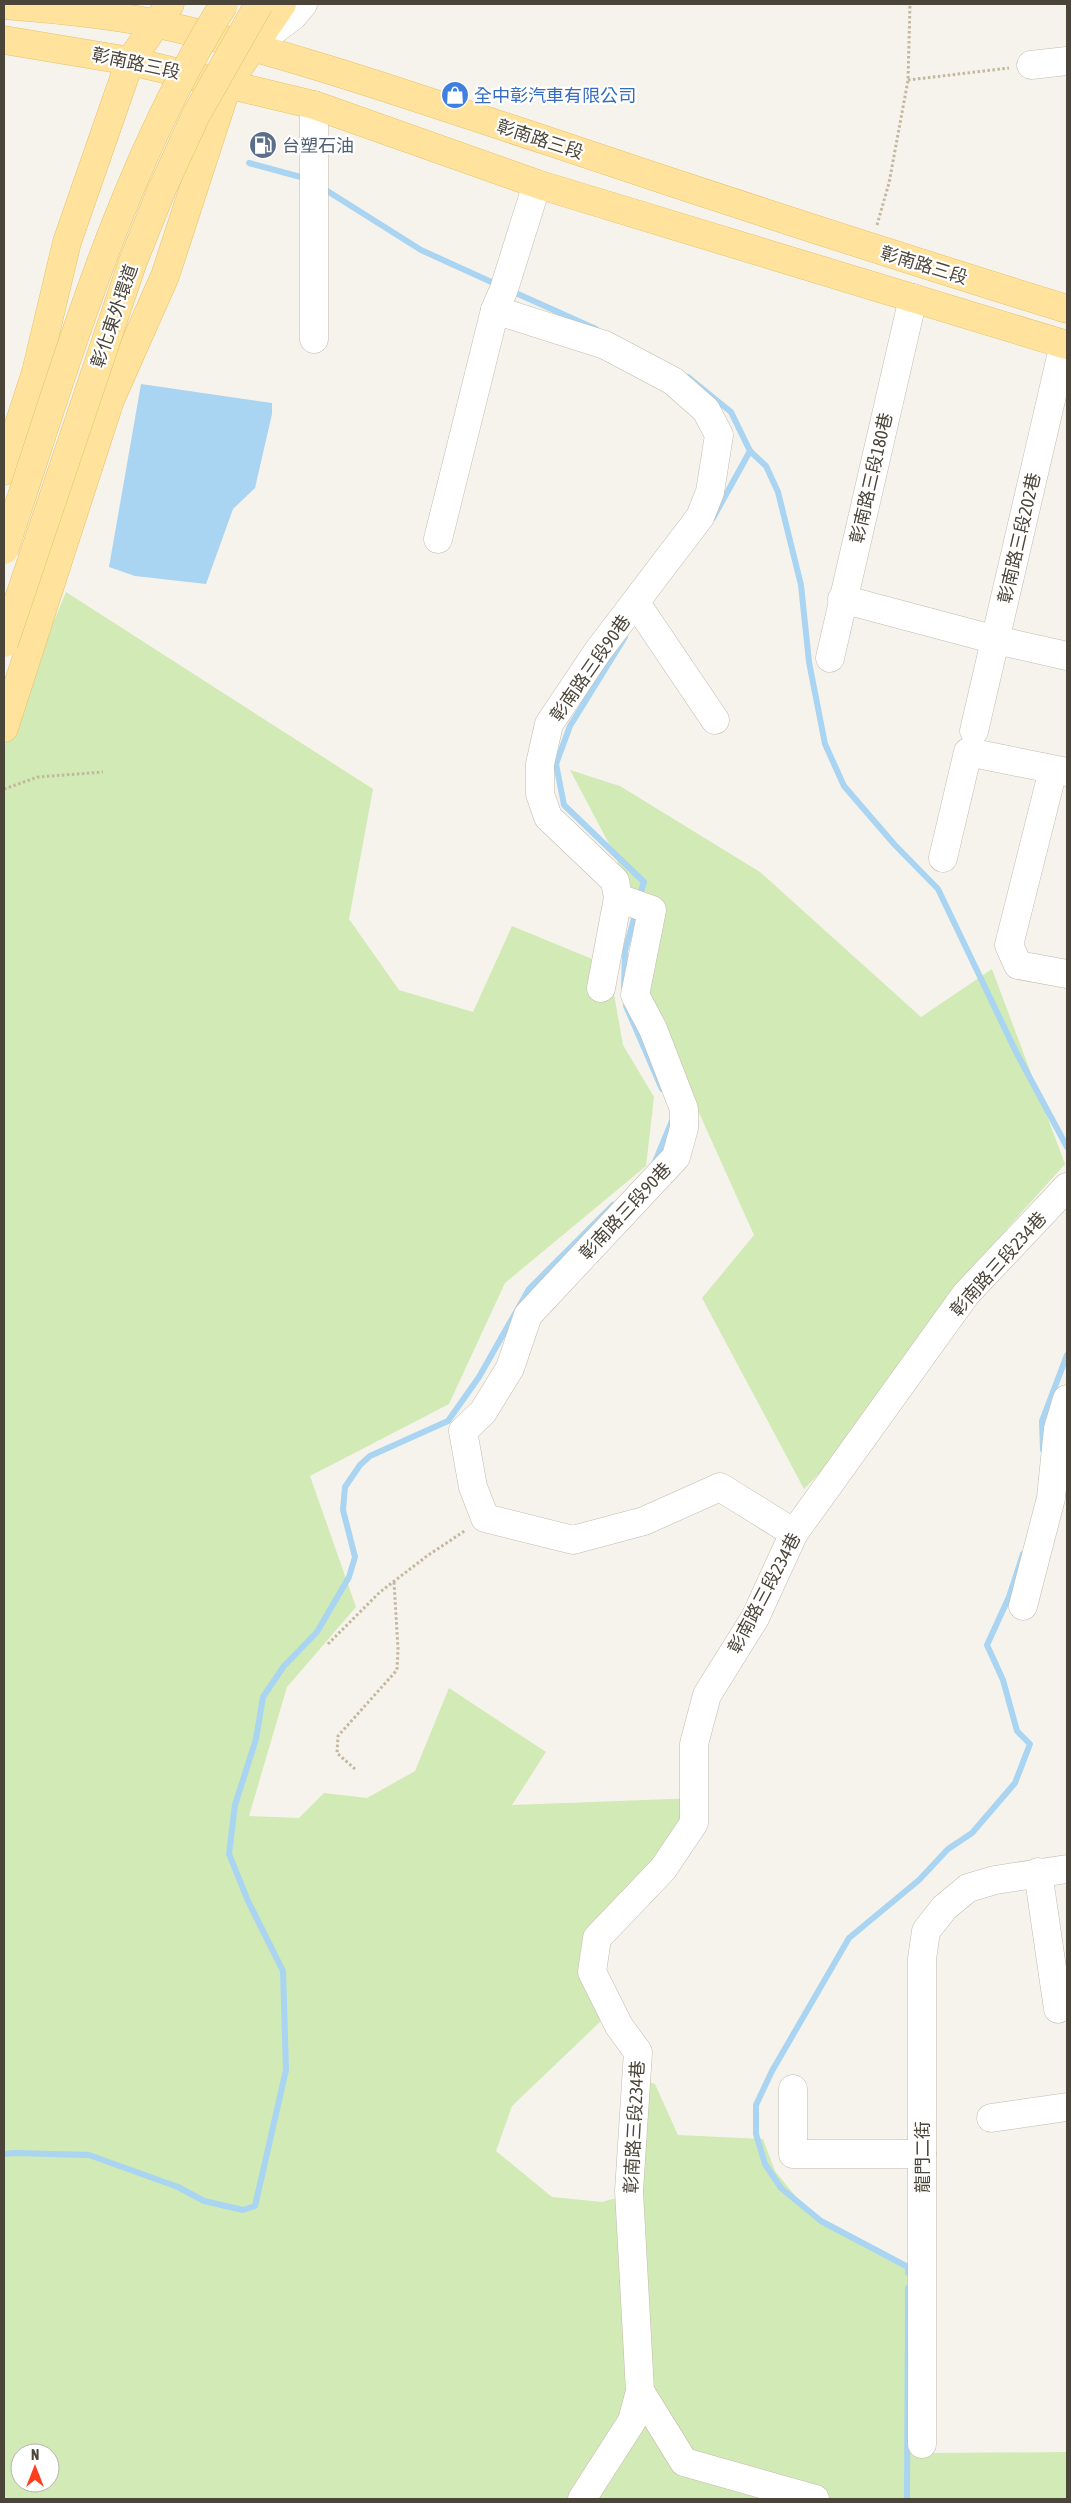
<svg xmlns="http://www.w3.org/2000/svg" width="1071" height="2503" font-family="'Asap Condensed','Noto Sans TC',sans-serif">
<style>
.green{fill:#d2eab5;fill-rule:evenodd}
.water{fill:#a9d4f2}
.lines{fill:none;stroke-linecap:round;stroke-linejoin:round}
.stream{stroke:#a9d4f2;stroke-width:6}
.minor-casing{stroke:#c2bbae;stroke-width:29}
.major-casing{stroke:#e6c16a;stroke-width:29}
.path{stroke:#c4b79f;stroke-width:3;stroke-dasharray:2.5 2.5;stroke-linecap:butt}
.minor{stroke:#fff;stroke-width:28}
.major{stroke:#ffe39c;stroke-width:28}
.major-bridge-casing{stroke:#e6c16a;stroke-width:29;stroke-linecap:butt}
.major-bridge{stroke:#ffe39c;stroke-width:28}
.labels{text-anchor:middle;dominant-baseline:central;stroke-width:4.5;stroke-linejoin:round;paint-order:stroke}
.street-label{font-size:18px;fill:#4b4439;stroke:#fff}
.shop-label{font-size:18px;fill:#366cbe;stroke:#fff;text-anchor:start}
.service-label{font-size:18px;fill:#4e5e75;stroke:#fff;text-anchor:start}
</style>
<rect width="100%" height="100%" fill="#f6f3ec"/>
<g class="green">
<path d="M66,592L373,789L349,919L399,990L473,1012L512,926L609,966L623,1045L654,1097L646,1166L505,1283L449,1404L310,1476L356,1607L287,1687L249,1816L299,1818L324,1793L367,1798L415,1771L449,1688L546,1752L512,1805L698,1798L601,1947L602,2020L512,2106L496,2151L552,2197L602,2202L633,2193L639,2079L655,2084L678,2135L763,2139L775,2171L814,2219L928,2274L933,2453L1067,2452V2499H4V741ZM20,2453H50V2483H20Z"/>
<path d="M570,770L620,786L760,872L921,1017L992,969L1065,1164L980,1259L859,1432L804,1489L702,1298L754,1235L655,1015L617,859Z"/>
</g>
<path class="water" d="M141,384L272,403V414L255,488L233,509L206,584L135,576L109,567Z"/>
<g class="lines">
<g class="stream">
<path d="M249,163L308,179"/>
<path d="M321,187L421,250L498,285"/>
<path d="M509,290L596,329"/>
<path d="M688,377L731,412L750,451L713,518"/>
<path d="M750,451L766,466L778,492L801,585L809,662L825,744L844,786L894,844L938,889L1016,1052L1067,1147"/>
<path d="M625,637L570,726L556,764L564,805L644,882L639,898"/>
<path d="M624,987L625,951L636,911"/>
<path d="M626,1006L662,1089"/>
<path d="M655,1162L672,1121"/>
<path d="M1043,1450L1042,1421L1067,1355"/>
<path d="M4,2154L14,2153L89,2155L178,2187L204,2201L243,2210L255,2206L286,2070L283,1971L248,1901L229,1854L235,1805L256,1739L263,1697L284,1666L317,1632L349,1577L355,1557L343,1510L345,1487L360,1465L370,1456L448,1421L479,1377L529,1289L613,1205"/>
<path d="M908,2273V2267L821,2221L781,2188L765,2164L756,2134V2105L772,2071L849,1938L919,1880L948,1849L972,1833L1015,1783L1030,1744L1017,1731L1003,1680L987,1645L1009,1597L1023,1554"/>
<path d="M907,2499L908,2288"/>
</g>
<g class="minor-casing">
<g id="minor">
<path d="M257,43L293,16L303,4"/>
<path d="M1031,65L1067,61"/>
<path d="M495,310L605,345L673,381L706,410L719,435L710,492L700,517L598,651L549,724L540,764V794L548,817L615,881L618,898L652,910L635,995L653,1029L684,1109V1128L676,1157L528,1315L510,1368L483,1412L463,1431L473,1487L485,1518L573,1540L644,1521L720,1487L794,1533"/>
<path d="M314,339V105"/>
<path d="M438,539L495,310L504,289L537,184"/>
<path d="M842,599L996,640L1067,656"/>
<path d="M636,603L715,720"/>
<path d="M830,658L913,298"/>
<path d="M974,731L1064,344"/>
<path d="M1053,770L1009,945L1018,965L1067,974"/>
<path d="M943,858L968,752L1067,772"/>
<path d="M601,988L618,898"/>
<path d="M1023,1606L1051,1498L1058,1429L1067,1399"/>
<path d="M1038,1872L1058,2009"/>
<path d="M793,2089V2154H922"/>
<path d="M991,2118L1067,2107"/>
<path d="M640,2391L684,2462L815,2499"/>
<path d="M922,2444V1959L926,1931L944,1908L968,1888L995,1880L1067,1869"/>
<path d="M582,2499L632,2421L640,2391L629,2191L638,2052L619,2026L592,1972L597,1938L663,1869L694,1823V1744L707,1695L755,1618L794,1533L966,1294L1067,1187"/>
</g>
</g>
<g class="major-casing">
<g id="major">
<path d="M4,5C55,9 108,14 158,24C291,53 419,99 548,141C720,199 893,255 1067,309"/>
<path d="M4,40L130,61L314,105L537,184L1067,345"/>
<path d="M4,471L36,372L67,242L130,61L170,4"/>
<path d="M4,728L110,400L165,276L228,83L282,4"/>
</g>
</g>
<g class="path">
<path d="M908,80L1009,68"/>
<path d="M877,225L889,183L908,80L910,4"/>
<path d="M4,789L38,777L103,772"/>
<path d="M328,1644L380,1592L427,1556L466,1530"/>
<path d="M355,1769L337,1753L338,1736L397,1670L398,1649L394,1582"/>
</g>
<use href="#minor" class="minor"/>
<use href="#major" class="major"/>
<g class="major-bridge-casing">
<g id="major-bridge">
<path d="M4,550C66,366 120,169 224,4"/>
<path d="M4,643L132,264L162,189L196,115L259,4"/>
</g>
</g>
<use href="#major-bridge" class="major-bridge"/>
</g>
<defs>
<g id="shop-disc" transform="scale(1.4375)"><circle r="9.5" fill="#3f7fe0" stroke="#fff"/><path d="M-5-2.5h2.3a2.7 3.5 0 0 1 5.4 0H5L5.5 6h-11ZM-1.5-2.5h3a1.5 2.3 0 0 0-3 0Z" fill="#fff"/></g>
<g id="fuel-disc" transform="scale(1.4375)"><circle r="9.5" fill="#5c6f8a" stroke="#fff"/><path d="M-5.5-6h7V0h2V4h1.3V-2.5L3-4.5l.8-.8L6-3V5H2.5V1h-1V6h-7ZM-4.2-4.7v3.2H.2V-4.7Z" fill="#fff"/></g>
</defs>
<g fill-rule="evenodd">
<use href="#shop-disc" x="455" y="95"/>
<use href="#fuel-disc" x="263" y="145"/>
</g>
<g class="labels">
<g class="street-label">
<text transform="translate(136 63) rotate(12)">彰南路三段</text>
<text transform="translate(540 139) rotate(18)">彰南路三段</text>
<text transform="translate(924 265) rotate(17)">彰南路三段</text>
<text transform="translate(114 316) rotate(-71)">彰化東外環道</text>
<text transform="translate(871 478) rotate(-77)">彰南路三段180巷</text>
<text transform="translate(1019 538) rotate(-77)">彰南路三段202巷</text>
<text transform="translate(590 668) rotate(-55)">彰南路三段90巷</text>
<text transform="translate(625 1211) rotate(-47)">彰南路三段90巷</text>
<text transform="translate(998 1264) rotate(-48)">彰南路三段234巷</text>
<text transform="translate(764 1593) rotate(-62)">彰南路三段234巷</text>
<text transform="translate(634 2127) rotate(-87)">彰南路三段234巷</text>
<text transform="translate(922 2157) rotate(-90)">龍門二街</text>
</g>
<g class="shop-label">
<text x="474" y="95">全中彰汽車有限公司</text>
</g>
<g class="service-label">
<text x="282" y="145">台塑石油</text>
</g>
</g>
<rect width="1071" height="2503" fill="none" stroke="#4b4439" stroke-width="10"/>
<g transform="translate(35 2468)"><circle r="24" fill="#ffffff" stroke="#b7b4b0"/>
<path d="M0-4L9 19L0 12L-9 19Z" fill="#fc3f1d"/>
<text y="-8" font-size="14" font-weight="bold" text-anchor="middle" fill="#4b4439">N</text>
</g>
</svg>
